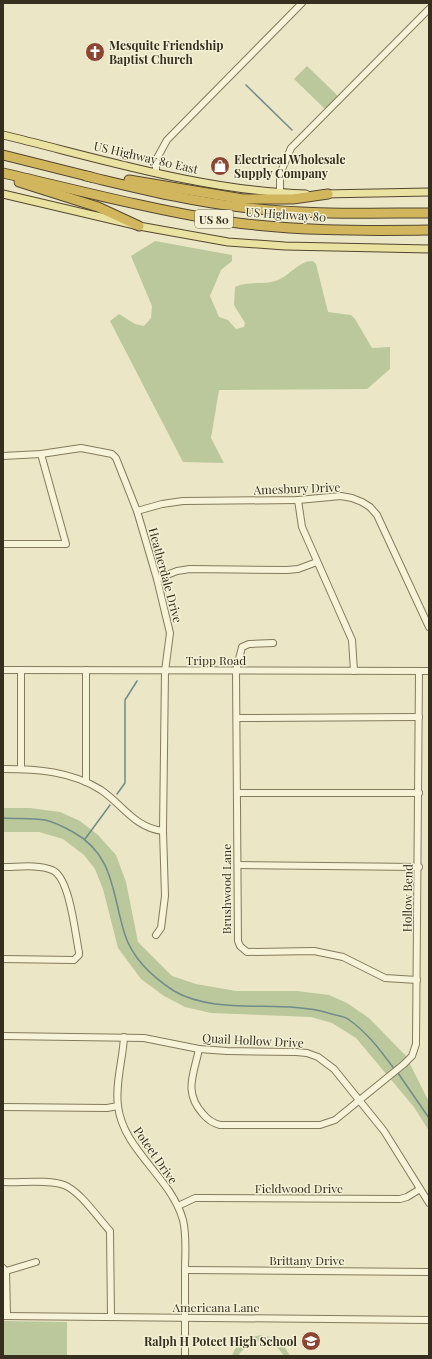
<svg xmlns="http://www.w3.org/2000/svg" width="432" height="1359" font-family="'Playfair Display',serif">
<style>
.green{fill:#bac89b}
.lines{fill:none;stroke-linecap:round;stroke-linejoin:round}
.stream{stroke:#6f8c8b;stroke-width:1.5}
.minor-casing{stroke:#847a5d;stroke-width:8}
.major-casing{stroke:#534731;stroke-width:9}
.highway-casing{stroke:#534731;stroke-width:11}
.minor{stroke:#f6f3d9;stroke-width:6}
.major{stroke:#eae2a1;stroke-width:7}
.highway{stroke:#d2b65e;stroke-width:9}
.labels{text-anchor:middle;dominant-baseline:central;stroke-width:3;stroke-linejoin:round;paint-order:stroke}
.shield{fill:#f3f0d5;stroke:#6f6956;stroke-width:1}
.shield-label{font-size:11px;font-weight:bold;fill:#362f20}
.poi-label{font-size:12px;font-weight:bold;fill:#362f20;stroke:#f3f0d5;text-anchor:start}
.street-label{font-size:12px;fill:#362f20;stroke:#f3f0d5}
</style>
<rect width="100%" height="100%" fill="#ebe7c6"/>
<g class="green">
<path d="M307,66L338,96L325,109L294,79Z"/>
<path d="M155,241L232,255V261L221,270L210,296L219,317L228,320L236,329L244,327L245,323L234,305L235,287C248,280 264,286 278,280C290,275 299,261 313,261L316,264L328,312L351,315L355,319L372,348L390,347V369L367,389L219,390L211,438L224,463L183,462L110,321L119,314L135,324L144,326L151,318L152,306L131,256Z"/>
<path d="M3,808H30L60,812L80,821L98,835L116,855L126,882L138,942L172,976L196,984L236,991H297L329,995L347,1003L369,1018L406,1056L429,1102V1131L414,1107L356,1038L332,1023L311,1017L211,1013L185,1007L164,996L141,979L118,948L103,889L95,869L84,855L63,839L39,832H3Z"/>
<path d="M3,1321L67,1322V1356H3Z"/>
<path d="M261,1335C275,1337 284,1343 290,1356H284C271,1335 251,1337 238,1356H232C236,1342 248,1337 261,1335Z"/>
</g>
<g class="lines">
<g class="stream">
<path d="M246,85L292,130"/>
<path d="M117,794L125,783V700L137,681"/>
<path d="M3,818C17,819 32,818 45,820C55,822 64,827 73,832C115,855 112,895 125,935C133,959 154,978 174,991C217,1016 281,999 328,1013C335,1015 343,1016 348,1019C368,1033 381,1051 395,1070"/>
<path d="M85,839L110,805"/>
<path d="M398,1073L429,1118"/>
</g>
<g class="minor-casing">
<g id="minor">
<path d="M156,171V160L167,140L302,3"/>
<path d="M280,192V174L291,148L429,9"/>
<path d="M3,456L41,454L81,448L112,454L116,458L137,511L157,579L170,633L165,671L163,831L165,896L161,928L156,935"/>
<path d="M298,500L302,527L352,640L354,671"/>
<path d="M137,511L162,504L183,501L298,500L341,496L352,498L362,502L370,507L377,515L429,627"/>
<path d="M3,544H66L41,454"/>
<path d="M157,579L177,571L190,569L287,570L298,569L317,562"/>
<path d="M273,643L249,644L242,647L236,671L238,941L240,946L247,952L314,951L343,957L385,978L417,980"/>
<path d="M3,670L429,671"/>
<path d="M238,718L419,717"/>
<path d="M3,769C37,769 71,771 101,790C123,805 135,828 163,831"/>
<path d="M21,769V670"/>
<path d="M86,782V670"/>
<path d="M237,793H419"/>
<path d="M238,865L419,867"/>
<path d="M3,867C18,867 38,864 52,870C70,877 75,934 79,952V955L74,960L3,959"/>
<path d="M3,1036L144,1038L199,1049L227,1051L296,1052L307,1053L318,1057L334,1069L384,1131L429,1203"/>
<path d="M124,1037C123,1059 115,1083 118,1106C123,1150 171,1177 183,1220C187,1236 185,1255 185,1271C185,1300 185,1328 185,1356"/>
<path d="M199,1049C194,1074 183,1092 203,1114C208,1120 212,1123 220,1125H320L335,1120L404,1064L412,1056L416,1044L419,671"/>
<path d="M3,1107L107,1108L118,1106"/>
<path d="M3,1182C20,1183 49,1179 64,1185C80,1191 98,1218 110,1231L111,1317"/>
<path d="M178,1206L195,1198H203L400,1199L407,1197L420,1189"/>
<path d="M3,1268L6,1271L7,1316"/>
<path d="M185,1270L429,1272"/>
<path d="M6,1271L36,1262"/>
<path d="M3,1316L429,1320"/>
</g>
</g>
<g class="major-casing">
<g id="major">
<path d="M3,135C102,159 204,191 306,194"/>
<path d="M3,194L139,226L228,242L285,246L429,249"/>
<path d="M323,194L429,192"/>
</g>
</g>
<g class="highway-casing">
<g id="highway">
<path d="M3,155L91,177"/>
<path d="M3,173C76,190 149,209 223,221C291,231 360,231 429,230"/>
<path d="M86,176C137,188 188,201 241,207C303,215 366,213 429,213"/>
<path d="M129,180L243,199H293L328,194"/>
<path d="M19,182L98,207L139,226"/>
</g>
</g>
<use href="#minor" class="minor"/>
<use href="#major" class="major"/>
<use href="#highway" class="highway"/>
</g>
<defs>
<g id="church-disc" transform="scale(1)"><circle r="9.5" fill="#8e4432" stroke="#f3f0d5"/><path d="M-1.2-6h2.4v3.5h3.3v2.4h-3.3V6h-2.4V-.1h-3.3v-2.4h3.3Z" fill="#fff"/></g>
<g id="shop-disc" transform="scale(1)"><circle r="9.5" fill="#8e4432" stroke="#f3f0d5"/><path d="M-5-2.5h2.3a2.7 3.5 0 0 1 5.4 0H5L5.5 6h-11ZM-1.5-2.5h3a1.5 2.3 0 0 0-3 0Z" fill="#fff"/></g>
<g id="school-disc" transform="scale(1)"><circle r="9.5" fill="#8e4432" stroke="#f3f0d5"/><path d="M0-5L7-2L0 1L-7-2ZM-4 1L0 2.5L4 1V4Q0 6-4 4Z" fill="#fff"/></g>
</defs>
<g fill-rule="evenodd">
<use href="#church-disc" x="95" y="52"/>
<use href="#shop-disc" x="220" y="166"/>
<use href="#school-disc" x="311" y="1341"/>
</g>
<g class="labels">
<rect class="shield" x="195" y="210" width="38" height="18" rx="3"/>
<g class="shield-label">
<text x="214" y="219">US 80</text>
</g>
<g class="poi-label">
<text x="109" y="45">Mesquite Friendship<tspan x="109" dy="14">Baptist Church</tspan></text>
<text x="234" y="159">Electrical Wholesale<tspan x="234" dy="14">Supply Company</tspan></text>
<text x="297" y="1341" text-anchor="end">Ralph H Poteet High School</text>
</g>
<g class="street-label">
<text transform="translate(146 157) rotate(13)">US Highway 80 East</text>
<text transform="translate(286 214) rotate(4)">US Highway 80</text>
<text transform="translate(297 488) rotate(-2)">Amesbury Drive</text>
<text transform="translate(166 575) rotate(75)">Heatherdale Drive</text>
<text x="216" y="660">Tripp Road</text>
<text transform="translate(226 889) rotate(-90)">Brushwood Lane</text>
<text transform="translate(407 898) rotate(-89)">Hollow Bend</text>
<text transform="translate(253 1040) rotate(3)">Quail Hollow Drive</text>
<text transform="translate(156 1155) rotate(55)">Poteet Drive</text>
<text x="299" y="1188">Fieldwood Drive</text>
<text x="307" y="1260">Brittany Drive</text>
<text x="216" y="1307">Americana Lane</text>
</g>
</g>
<rect width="432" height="1359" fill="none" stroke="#362f20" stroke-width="8"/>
</svg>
